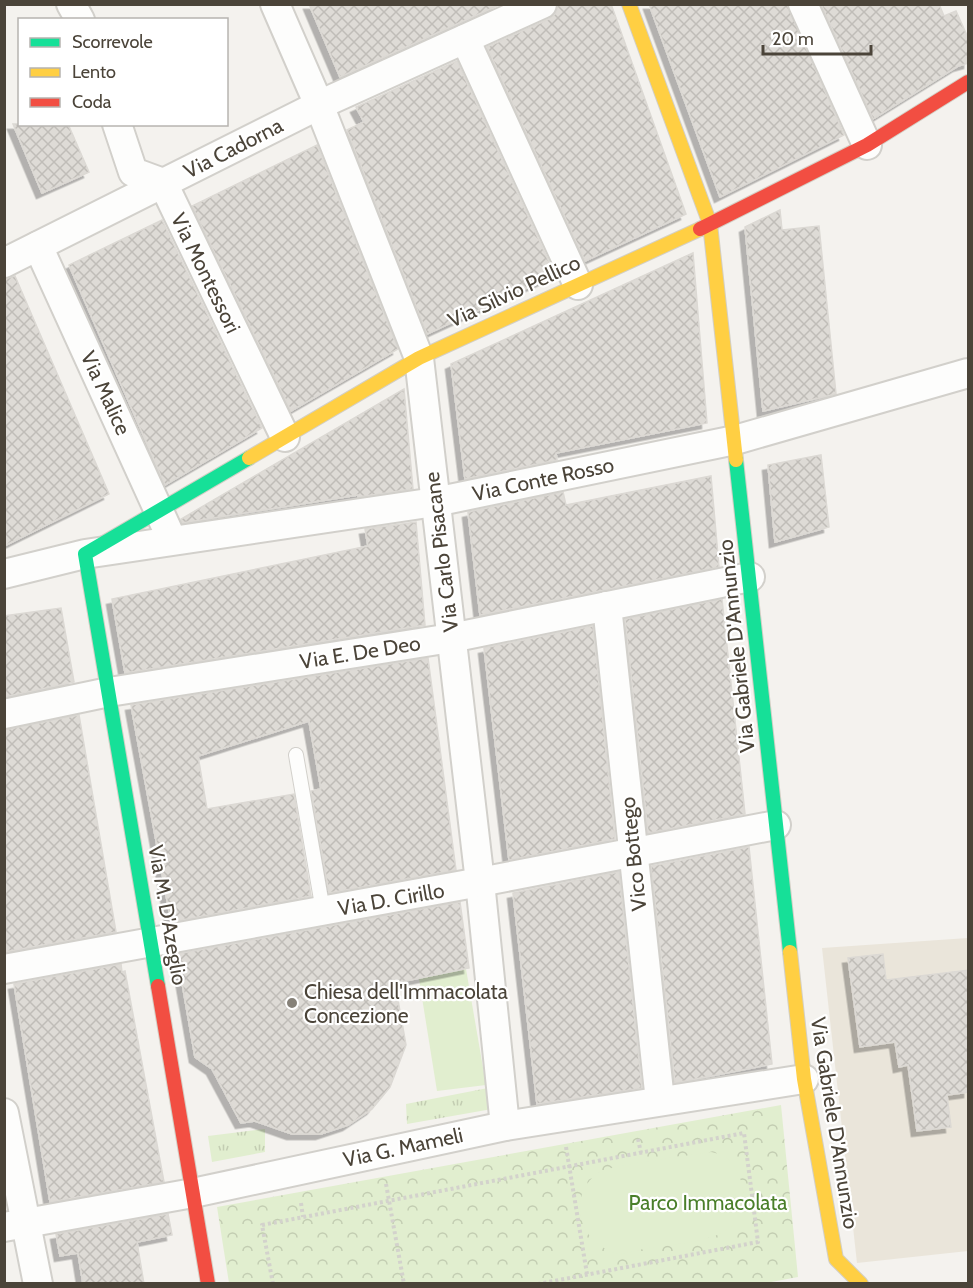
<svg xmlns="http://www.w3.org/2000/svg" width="973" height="1288" font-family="Cabin,sans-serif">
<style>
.education{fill:#eae5da}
.grass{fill:url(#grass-tufts)}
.forest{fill:url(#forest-crowns)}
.pitch{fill:#e1eecf}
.building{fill:url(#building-cross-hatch);stroke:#dcd9d4;stroke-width:1.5;filter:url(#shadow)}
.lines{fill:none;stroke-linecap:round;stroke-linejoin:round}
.lane-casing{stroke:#d2d0cb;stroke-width:16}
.street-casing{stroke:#d2d0cb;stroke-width:32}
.fast-casing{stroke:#d3cfc5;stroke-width:16}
.slow-casing{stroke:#d3cfc5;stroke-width:16}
.jam-casing{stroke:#d3cfc5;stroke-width:16}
.path{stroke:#d3d2cc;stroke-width:4;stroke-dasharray:3 3;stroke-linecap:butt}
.lane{stroke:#fdfdfc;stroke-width:14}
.street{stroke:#fdfdfc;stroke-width:28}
.fast{stroke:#16e098;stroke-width:14}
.slow{stroke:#ffcf43;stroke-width:14}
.jam{stroke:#f24e42;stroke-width:14}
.poi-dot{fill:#868178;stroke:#fff;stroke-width:2}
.labels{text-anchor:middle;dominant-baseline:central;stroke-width:4.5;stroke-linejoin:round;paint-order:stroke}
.street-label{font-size:21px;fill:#4b4439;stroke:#fff}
.poi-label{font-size:21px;fill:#4b4439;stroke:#fff;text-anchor:start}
.park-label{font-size:21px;fill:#4a7f2a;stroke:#fff}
</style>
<defs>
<pattern id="grass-tufts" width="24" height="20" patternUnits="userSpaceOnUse" patternTransform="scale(1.5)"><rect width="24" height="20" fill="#e1eecf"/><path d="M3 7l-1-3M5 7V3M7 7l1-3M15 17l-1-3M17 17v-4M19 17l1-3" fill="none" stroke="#c3cdb2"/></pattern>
<pattern id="forest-crowns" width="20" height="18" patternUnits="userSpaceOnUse" patternTransform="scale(1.5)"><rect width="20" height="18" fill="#e1eecf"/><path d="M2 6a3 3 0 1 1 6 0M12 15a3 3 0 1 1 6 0" fill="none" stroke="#c3cdb2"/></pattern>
<pattern id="building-cross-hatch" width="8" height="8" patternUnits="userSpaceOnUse" patternTransform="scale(1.5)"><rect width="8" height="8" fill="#dedbd6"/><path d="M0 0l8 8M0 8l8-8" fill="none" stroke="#c0bdb8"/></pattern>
<filter id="shadow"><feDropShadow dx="-5.5" dy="5.5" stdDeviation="0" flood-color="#0004"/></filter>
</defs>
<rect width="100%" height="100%" fill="#f4f2ee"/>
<path class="education" d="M968,938V1251L857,1263L822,948Z"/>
<g class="grass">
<path d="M488,1088L492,1109L407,1124L406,1104Z"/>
<path d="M265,1129V1152L212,1162L208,1136Z"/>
</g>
<path class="forest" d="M781,1105L798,1277L761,1284L229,1283L217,1207Z"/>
<g class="pitch">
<path d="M466,969L486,1085L437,1091L419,979Z"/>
<path d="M711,1152C728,1155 736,1164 741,1181C759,1244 687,1241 644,1249C636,1250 626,1254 617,1254C612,1253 606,1249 601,1246C575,1229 572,1191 598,1173C609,1165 692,1155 711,1152Z"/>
</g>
<g class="building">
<path d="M309,4H501L340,77Z"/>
<path d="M558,4H611L686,214L585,261L487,47L549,19L556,13Z"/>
<path d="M649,4H787L844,135L720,197Z"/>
<path d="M821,4H939L944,16L956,11L969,40V63L958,66L873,119Z"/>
<path d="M457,61L555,275L427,334L347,130L364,122L356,107Z"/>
<path d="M13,124H68L89,172L42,193Z"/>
<path d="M317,145L398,349L291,411L192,206Z"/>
<path d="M780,210L782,230L819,226L836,394L763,411L745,227Z"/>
<path d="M162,220L262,428L165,485L69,265Z"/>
<path d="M693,253L707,423L556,453L557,460L465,479L451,364Z"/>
<path d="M15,276L109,494L4,546V279Z"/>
<path d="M404,389L413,489L358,497V495L182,523L181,519Z"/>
<path d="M821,455L829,527L775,542L768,465Z"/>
<path d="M711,476L719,567L480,615L468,512L563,492L566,505Z"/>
<path d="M416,522L425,625L125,673L112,599L368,546L365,529Z"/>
<path d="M722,599L745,814L648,833L625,619Z"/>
<path d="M61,608L74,682L4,697V616Z"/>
<path d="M593,626L615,839L509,860L484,648Z"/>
<path d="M428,658L456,870L329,893L311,791L321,789L309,721L198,756L207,809L294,794L311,896L171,922L131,705Z"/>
<path d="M79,715L116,932L4,952V730Z"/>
<path d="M749,847L772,1064L675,1083L651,866Z"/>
<path d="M619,872L642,1088L537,1104L513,893Z"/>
<path d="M460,902L469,968L395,983L406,1045L390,1087L372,1109L348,1125L321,1134H292L255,1121L241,1123L212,1069L195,1057L177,954Z"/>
<path d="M883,954L886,980L969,970V1092L947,1095L951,1127L917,1131L908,1065L899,1067L895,1042L860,1047L848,958Z"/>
<path d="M121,964L122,972L125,971L164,1182L50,1202L14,984Z"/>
<path d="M168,1214L172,1235L137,1242L144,1284H83L78,1253L60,1256L56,1234Z"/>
</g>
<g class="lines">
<g class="lane-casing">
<path id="lane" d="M296,755L323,911"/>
</g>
<g class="street-casing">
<g id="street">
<path d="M71,4L80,20"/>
<path d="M275,4L319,105L419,358L480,882L505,1126"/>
<path d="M803,4L867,145"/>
<path d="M465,39L578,285"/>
<path d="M117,124L133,172L163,183L285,437"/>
<path d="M38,246L168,531"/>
<path d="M4,263L319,105L542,4"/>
<path d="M4,574L85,554L435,502L735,440L968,373"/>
<path d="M607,606L660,1101"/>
<path d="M4,714L109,692L451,638L750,577"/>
<path d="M4,969L480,882L776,825"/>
<path d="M4,1113L38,1284"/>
<path d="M4,1227L193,1193L505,1126L804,1079"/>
</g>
</g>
<g class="fast-casing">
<g id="fast">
<path d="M736,460L790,952"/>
<path d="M158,986L85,554L249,458"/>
</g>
</g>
<g class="slow-casing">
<g id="slow">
<path d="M629,4L710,224L736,460"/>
<path d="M249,458L419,358L700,229"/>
<path d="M790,952L804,1079L836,1259L861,1284"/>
</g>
</g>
<g class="jam-casing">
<g id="jam">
<path d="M700,229L867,145L968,82"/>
<path d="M158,986L208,1284"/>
</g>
</g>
<g class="path">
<path d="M638,1139L641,1153"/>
<path d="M566,1147L587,1274"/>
<path d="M386,1184L404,1284"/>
<path d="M301,1203L303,1217"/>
<path d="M273,1284L262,1225L744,1133L758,1242L538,1284"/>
</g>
<use href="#lane" class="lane"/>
<use href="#street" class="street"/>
<use href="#fast" class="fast"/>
<use href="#slow" class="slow"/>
<use href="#jam" class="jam"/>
</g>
<circle class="poi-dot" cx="292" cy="1003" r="6"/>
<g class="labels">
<g class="street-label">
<text transform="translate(233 148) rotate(-27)">Via Cadorna</text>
<text transform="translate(206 273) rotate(64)">Via Montessori</text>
<text transform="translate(514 291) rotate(-25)">Via Silvio Pellico</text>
<text transform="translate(106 393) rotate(65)">Via Malice</text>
<text transform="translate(543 479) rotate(-12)">Via Conte Rosso</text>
<text transform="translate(441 552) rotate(-97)">Via Carlo Pisacane</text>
<text transform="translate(736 646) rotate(-96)">Via Gabriele D'Annunzio</text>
<text transform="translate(360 652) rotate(-9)">Via E. De Deo</text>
<text transform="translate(633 854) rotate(-96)">Vico Bottego</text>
<text transform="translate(391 899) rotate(-10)">Via D. Cirillo</text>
<text transform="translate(168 915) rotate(80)">Via M. D'Azeglio</text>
<text transform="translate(835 1123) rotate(81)">Via Gabriele D'Annunzio</text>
<text transform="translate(403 1147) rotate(-12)">Via G. Mameli</text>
</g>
<g class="poi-label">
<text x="304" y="991">Chiesa dell'Immacolata<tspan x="304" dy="24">Concezione</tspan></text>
</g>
<g class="park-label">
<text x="708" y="1202">Parco Immacolata</text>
</g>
</g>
<rect width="973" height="1288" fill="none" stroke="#4b4439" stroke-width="12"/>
<rect x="18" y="18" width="210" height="108" fill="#ffffff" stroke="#b7b4b0" stroke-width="1.5"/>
<rect x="30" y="38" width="30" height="9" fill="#16e098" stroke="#b7b4b0" stroke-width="1.5"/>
<text x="72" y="48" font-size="18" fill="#4b4439">Scorrevole</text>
<rect x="30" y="68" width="30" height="9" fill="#ffcf43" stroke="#b7b4b0" stroke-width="1.5"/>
<text x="72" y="78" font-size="18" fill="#4b4439">Lento</text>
<rect x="30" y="98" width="30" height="9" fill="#f24e42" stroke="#b7b4b0" stroke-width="1.5"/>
<text x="72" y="108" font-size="18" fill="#4b4439">Coda</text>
<path d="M763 45v9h108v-9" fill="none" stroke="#4b4439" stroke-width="3"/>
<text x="772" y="45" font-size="18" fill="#4b4439" stroke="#ffffff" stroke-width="4.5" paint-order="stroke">20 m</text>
</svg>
